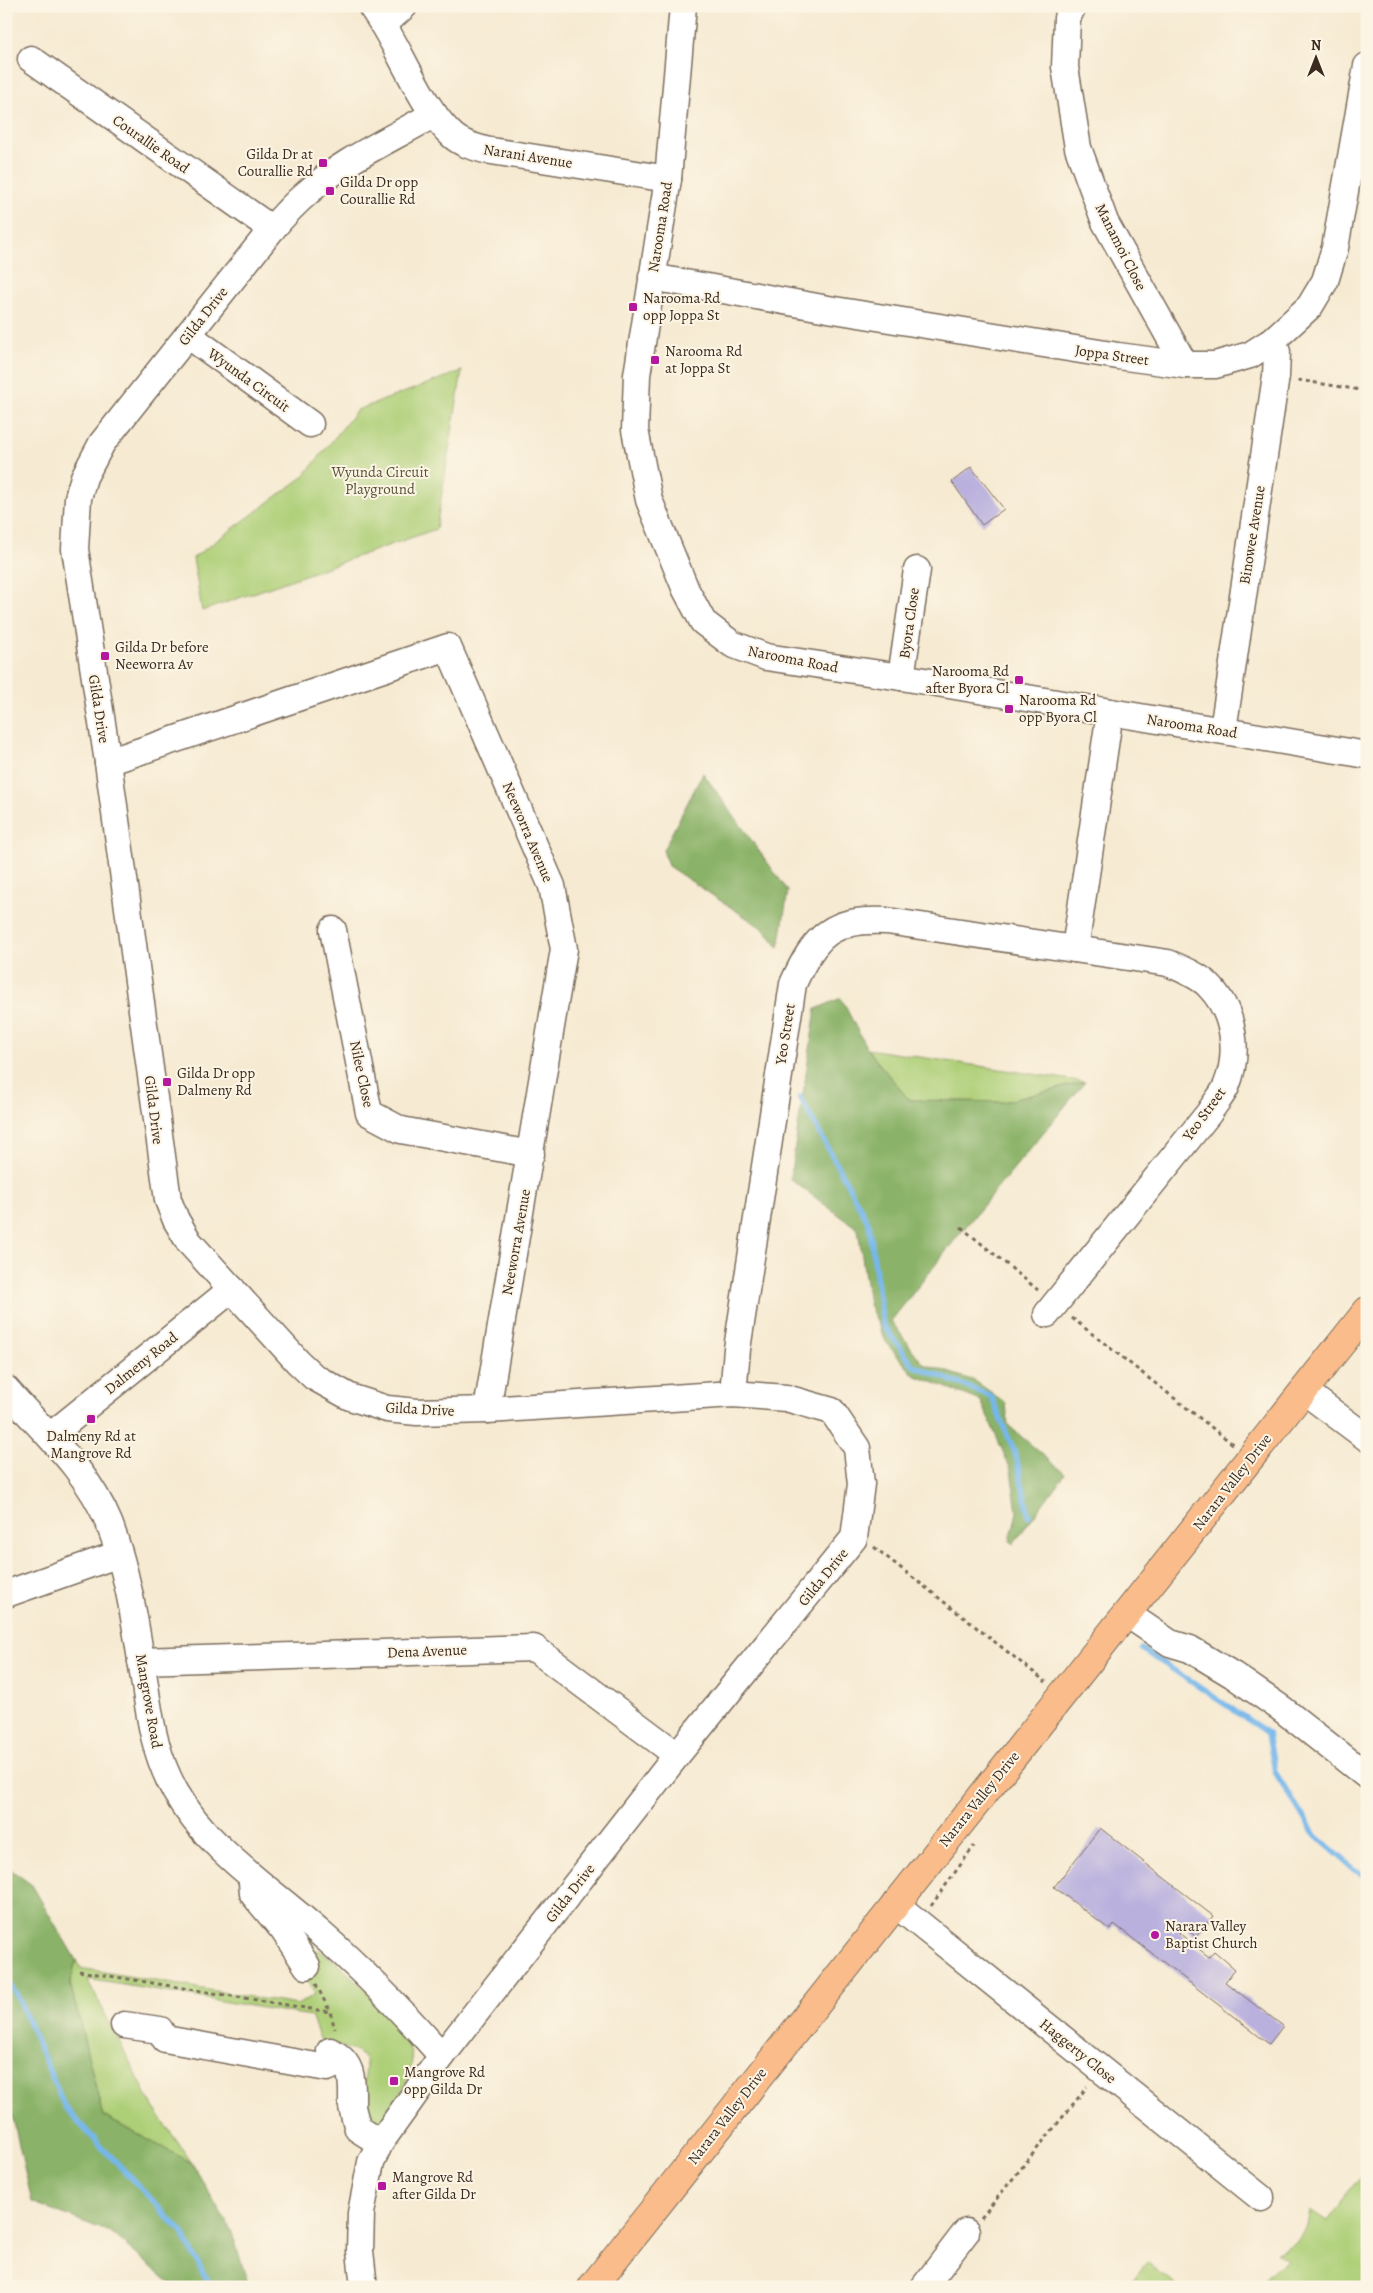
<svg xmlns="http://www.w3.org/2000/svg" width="1373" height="2293" font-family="Alegreya,serif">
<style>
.green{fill:#adcf77;stroke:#747c4a}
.forest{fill:#8ab268;stroke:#626e43}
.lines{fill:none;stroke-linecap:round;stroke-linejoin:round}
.stream{stroke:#76b7eb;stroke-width:5.5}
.building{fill:#b9b0de}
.minor-casing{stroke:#7c6d5d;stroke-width:29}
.major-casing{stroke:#7c6d5d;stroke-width:30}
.path{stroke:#7c6d5d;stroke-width:3;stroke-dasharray:4 4;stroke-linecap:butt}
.minor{stroke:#fff;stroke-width:26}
.major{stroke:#f9bc8a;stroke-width:28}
.poi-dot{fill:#b5179e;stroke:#fcf5e5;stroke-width:2}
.labels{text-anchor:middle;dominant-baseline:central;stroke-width:4;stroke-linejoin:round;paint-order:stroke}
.street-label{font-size:15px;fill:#3b2a1e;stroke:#fcf5e5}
.poi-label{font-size:15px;fill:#3b2a1e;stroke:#fcf5e5;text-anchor:start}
.park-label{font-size:15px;fill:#585334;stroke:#fcf5e5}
</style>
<rect width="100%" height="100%" fill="#fcf5e5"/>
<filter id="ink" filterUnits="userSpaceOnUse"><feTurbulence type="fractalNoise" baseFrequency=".02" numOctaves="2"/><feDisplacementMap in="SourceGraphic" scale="10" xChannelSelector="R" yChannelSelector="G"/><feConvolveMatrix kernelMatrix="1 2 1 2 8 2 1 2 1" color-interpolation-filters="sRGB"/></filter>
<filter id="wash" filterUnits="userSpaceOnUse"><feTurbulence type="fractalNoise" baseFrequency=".0096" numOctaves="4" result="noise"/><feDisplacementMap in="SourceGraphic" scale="20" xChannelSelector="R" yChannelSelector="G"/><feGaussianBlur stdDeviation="1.12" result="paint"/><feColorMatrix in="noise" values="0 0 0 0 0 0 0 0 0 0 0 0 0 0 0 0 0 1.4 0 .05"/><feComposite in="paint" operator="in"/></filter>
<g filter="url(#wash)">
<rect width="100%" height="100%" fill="#f6ead2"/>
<g class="green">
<path d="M462,371L436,529L202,611L193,558L303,477L357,410Z"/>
<path d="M867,1049L1085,1082L1003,1102L909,1100Z"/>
<path d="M311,1949L321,1951L331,1958C356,1982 419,2030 411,2068C407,2089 387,2113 373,2129L361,2104L366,2068L365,2059L357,2052L320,2039L311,2016L87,1979L153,2107L192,2163L103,2116L70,1983L76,1960L80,1968L297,2005L315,1994L301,1969Z"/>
<path d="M1367,2167V2287H1258L1286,2260L1275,2252C1300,2243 1306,2237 1310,2210L1327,2221Z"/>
<path d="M1147,2262L1178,2287H1127Z"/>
</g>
<g class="forest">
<path d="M703,773L788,891L779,948L765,930L668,866L663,850Z"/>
<path d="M841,998L867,1049L909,1100L1003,1102L1085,1082L958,1236L891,1321L923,1364L975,1381L1006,1403L1008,1425L1065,1474L1013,1544L1010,1541L1017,1512L1011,1470L981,1401L914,1375L887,1344L869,1304L858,1229L790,1179L816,1009Z"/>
<path d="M6,1866L32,1885L76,1960L70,1983L103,2116L192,2163L232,2232L249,2287H175L110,2232L32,2202L6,2088Z"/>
</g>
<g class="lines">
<g class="stream">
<path d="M800,1097L869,1224L883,1325L914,1366L991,1396L1016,1456L1029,1516"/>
<path d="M1142,1649L1268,1733L1275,1772L1314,1834L1367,1880"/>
<path d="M6,1980L17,1995L65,2108L182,2232L210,2287"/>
</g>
</g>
<g id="blocks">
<g class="building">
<path d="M971,467L1004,509L982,525L952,482Z"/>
<path d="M1100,1828L1213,1916L1196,1937L1184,1927L1179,1933L1209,1957L1214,1951L1235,1969L1225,1982L1283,2026L1269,2044L1114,1924L1110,1930L1054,1887Z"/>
</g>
</g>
</g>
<g filter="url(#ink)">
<use href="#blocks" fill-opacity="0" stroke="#7c6d5d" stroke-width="1"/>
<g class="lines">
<g class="minor-casing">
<g id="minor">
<path d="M371,6C399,44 420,107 453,136C462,144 474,147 485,150L668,179"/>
<path d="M683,6L668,179L637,375L635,430L649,500L686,590L703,622L732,644L766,657L901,677L1367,755"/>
<path d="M1073,6L1067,18L1065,67L1078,148L1105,222L1185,365"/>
<path d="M384,24L404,6"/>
<path d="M31,59L272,229"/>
<path d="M652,277L828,309L1118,356L1185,365H1215L1250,355L1272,341L1310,306L1325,281L1335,248L1367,66"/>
<path d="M188,335L310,424"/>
<path d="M901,677L917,570"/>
<path d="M1223,730L1276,376L1277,352L1272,341"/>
<path d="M108,762L448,647L552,886L564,949L487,1410"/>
<path d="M333,930L369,1113L401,1130L531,1154"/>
<path d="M1075,949L1110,712"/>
<path d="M6,1389C43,1432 87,1469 109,1523C126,1567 134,1614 141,1660C149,1707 151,1748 175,1791C208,1850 271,1889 320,1933C364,1971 404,2013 442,2056"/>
<path d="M1304,1391L1367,1438"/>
<path d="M733,1394L737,1349L793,984C815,935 832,918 887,921L1168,963C1182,969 1198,975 1208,985C1235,1012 1240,1053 1226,1087C1222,1096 1214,1104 1209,1113L1047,1314"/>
<path d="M50,1436L232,1289"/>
<path d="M6,1594L119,1554"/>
<path d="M1127,1614L1170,1643L1190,1649L1233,1675L1282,1709L1367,1776"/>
<path d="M141,1661L534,1648L677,1755"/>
<path d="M252,1882L253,1894L284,1931L307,1966"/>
<path d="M895,1904L1261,2198"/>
<path d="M124,2025L160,2030L165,2039L327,2068L343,2061"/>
<path d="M330,2051C355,2063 352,2083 352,2106C353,2113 356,2121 358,2129L380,2143"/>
<path d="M364,2287L360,2251L361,2213L371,2162L380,2143L442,2056L677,1755L854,1538L861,1484L857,1448L832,1411L786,1398L733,1394L487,1410L417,1412L387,1409L350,1397L314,1377L298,1362L189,1242L176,1220L168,1200L108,762L75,549L78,498L84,477L102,443L272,229C283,216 294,204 307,193C343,160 392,139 434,114"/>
<path d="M924,2287L966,2232"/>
</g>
</g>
<g class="major-casing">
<path id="major" d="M592,2287L1367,1311"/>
</g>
<g class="path">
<path d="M1298,380L1367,391"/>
<path d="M961,1227L1038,1290"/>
<path d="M1072,1318L1234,1445"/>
<path d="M874,1547L1046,1682"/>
<path d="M931,1906L974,1846"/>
<path d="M79,1971L330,2012"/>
<path d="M316,1984L330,2012L335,2029"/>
<path d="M981,2218L1087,2087"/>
</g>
<use href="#minor" class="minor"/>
<use href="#major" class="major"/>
</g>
</g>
<g class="poi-dot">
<rect x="318" y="158" width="10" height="10" rx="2.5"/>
<rect x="325" y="186" width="10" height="10" rx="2.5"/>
<rect x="628" y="302" width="10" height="10" rx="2.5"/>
<rect x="650" y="355" width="10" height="10" rx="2.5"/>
<rect x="100" y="651" width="10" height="10" rx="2.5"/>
<rect x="1014" y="675" width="10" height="10" rx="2.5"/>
<rect x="1004" y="704" width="10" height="10" rx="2.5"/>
<rect x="162" y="1077" width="10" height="10" rx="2.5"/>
<rect x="86" y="1414" width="10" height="10" rx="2.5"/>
<circle cx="1155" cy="1935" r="5"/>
<rect x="389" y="2076" width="10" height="10" rx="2.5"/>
<rect x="377" y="2181" width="10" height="10" rx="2.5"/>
</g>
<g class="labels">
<g class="street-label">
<text transform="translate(151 144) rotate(35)">Courallie Road</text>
<text transform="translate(528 156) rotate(9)">Narani Avenue</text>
<text transform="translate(660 227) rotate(-81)">Narooma Road</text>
<text transform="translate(1121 247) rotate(63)">Manamoi Close</text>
<text transform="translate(203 316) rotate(-52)">Gilda Drive</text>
<text transform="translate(1112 355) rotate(8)">Joppa Street</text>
<text transform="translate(249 380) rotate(36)">Wyunda Circuit</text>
<text transform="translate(1252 535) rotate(-81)">Binowee Avenue</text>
<text transform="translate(909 623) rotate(-82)">Byora Close</text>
<text transform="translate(793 659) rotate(11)">Narooma Road</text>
<text transform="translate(99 709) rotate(81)">Gilda Drive</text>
<text transform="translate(1192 726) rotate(9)">Narooma Road</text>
<text transform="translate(528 832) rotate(67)">Neeworra Avenue</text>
<text transform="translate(785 1034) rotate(-81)">Yeo Street</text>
<text transform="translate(362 1074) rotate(78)">Nilee Close</text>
<text transform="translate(154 1110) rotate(83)">Gilda Drive</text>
<text transform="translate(1204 1114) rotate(-54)">Yeo Street</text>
<text transform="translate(516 1242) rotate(-80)">Neeworra Avenue</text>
<text transform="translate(141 1363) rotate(-39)">Dalmeny Road</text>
<text transform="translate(420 1409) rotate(3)">Gilda Drive</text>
<text transform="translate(1232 1482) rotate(-52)">Narara Valley Drive</text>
<text transform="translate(823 1577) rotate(-51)">Gilda Drive</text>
<text transform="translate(427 1651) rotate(-2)">Dena Avenue</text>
<text transform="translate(149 1701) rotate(80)">Mangrove Road</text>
<text transform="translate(979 1799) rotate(-51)">Narara Valley Drive</text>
<text transform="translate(570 1893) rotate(-52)">Gilda Drive</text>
<text transform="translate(1078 2051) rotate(39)">Haggerty Close</text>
<text transform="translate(727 2116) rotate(-52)">Narara Valley Drive</text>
</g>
<g class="poi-label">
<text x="313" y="154" text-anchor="end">Gilda Dr at<tspan x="313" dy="17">Courallie Rd</tspan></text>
<text x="340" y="182">Gilda Dr opp<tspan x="340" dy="17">Courallie Rd</tspan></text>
<text x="643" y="298">Narooma Rd<tspan x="643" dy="17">opp Joppa St</tspan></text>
<text x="665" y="351">Narooma Rd<tspan x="665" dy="17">at Joppa St</tspan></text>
<text x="115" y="647">Gilda Dr before<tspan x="115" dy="17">Neeworra Av</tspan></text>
<text x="1009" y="671" text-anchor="end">Narooma Rd<tspan x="1009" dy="17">after Byora Cl</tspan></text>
<text x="1019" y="700">Narooma Rd<tspan x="1019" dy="17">opp Byora Cl</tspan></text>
<text x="177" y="1073">Gilda Dr opp<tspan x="177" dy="17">Dalmeny Rd</tspan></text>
<text x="91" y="1436" text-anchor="middle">Dalmeny Rd at<tspan x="91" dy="17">Mangrove Rd</tspan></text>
<text x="1165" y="1926">Narara Valley<tspan x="1165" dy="17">Baptist Church</tspan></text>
<text x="404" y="2072">Mangrove Rd<tspan x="404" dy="17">opp Gilda Dr</tspan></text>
<text x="392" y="2177">Mangrove Rd<tspan x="392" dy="17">after Gilda Dr</tspan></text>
</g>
<g class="park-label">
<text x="380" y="472">Wyunda Circuit<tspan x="380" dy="17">Playground</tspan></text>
</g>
</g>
<rect width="1373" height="2293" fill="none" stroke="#fcf5e5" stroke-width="25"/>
<g transform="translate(1316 58)" stroke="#fcf5e5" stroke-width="4" paint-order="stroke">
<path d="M0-4L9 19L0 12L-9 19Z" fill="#3b2a1e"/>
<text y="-8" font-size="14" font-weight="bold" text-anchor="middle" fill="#3b2a1e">N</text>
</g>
</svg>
